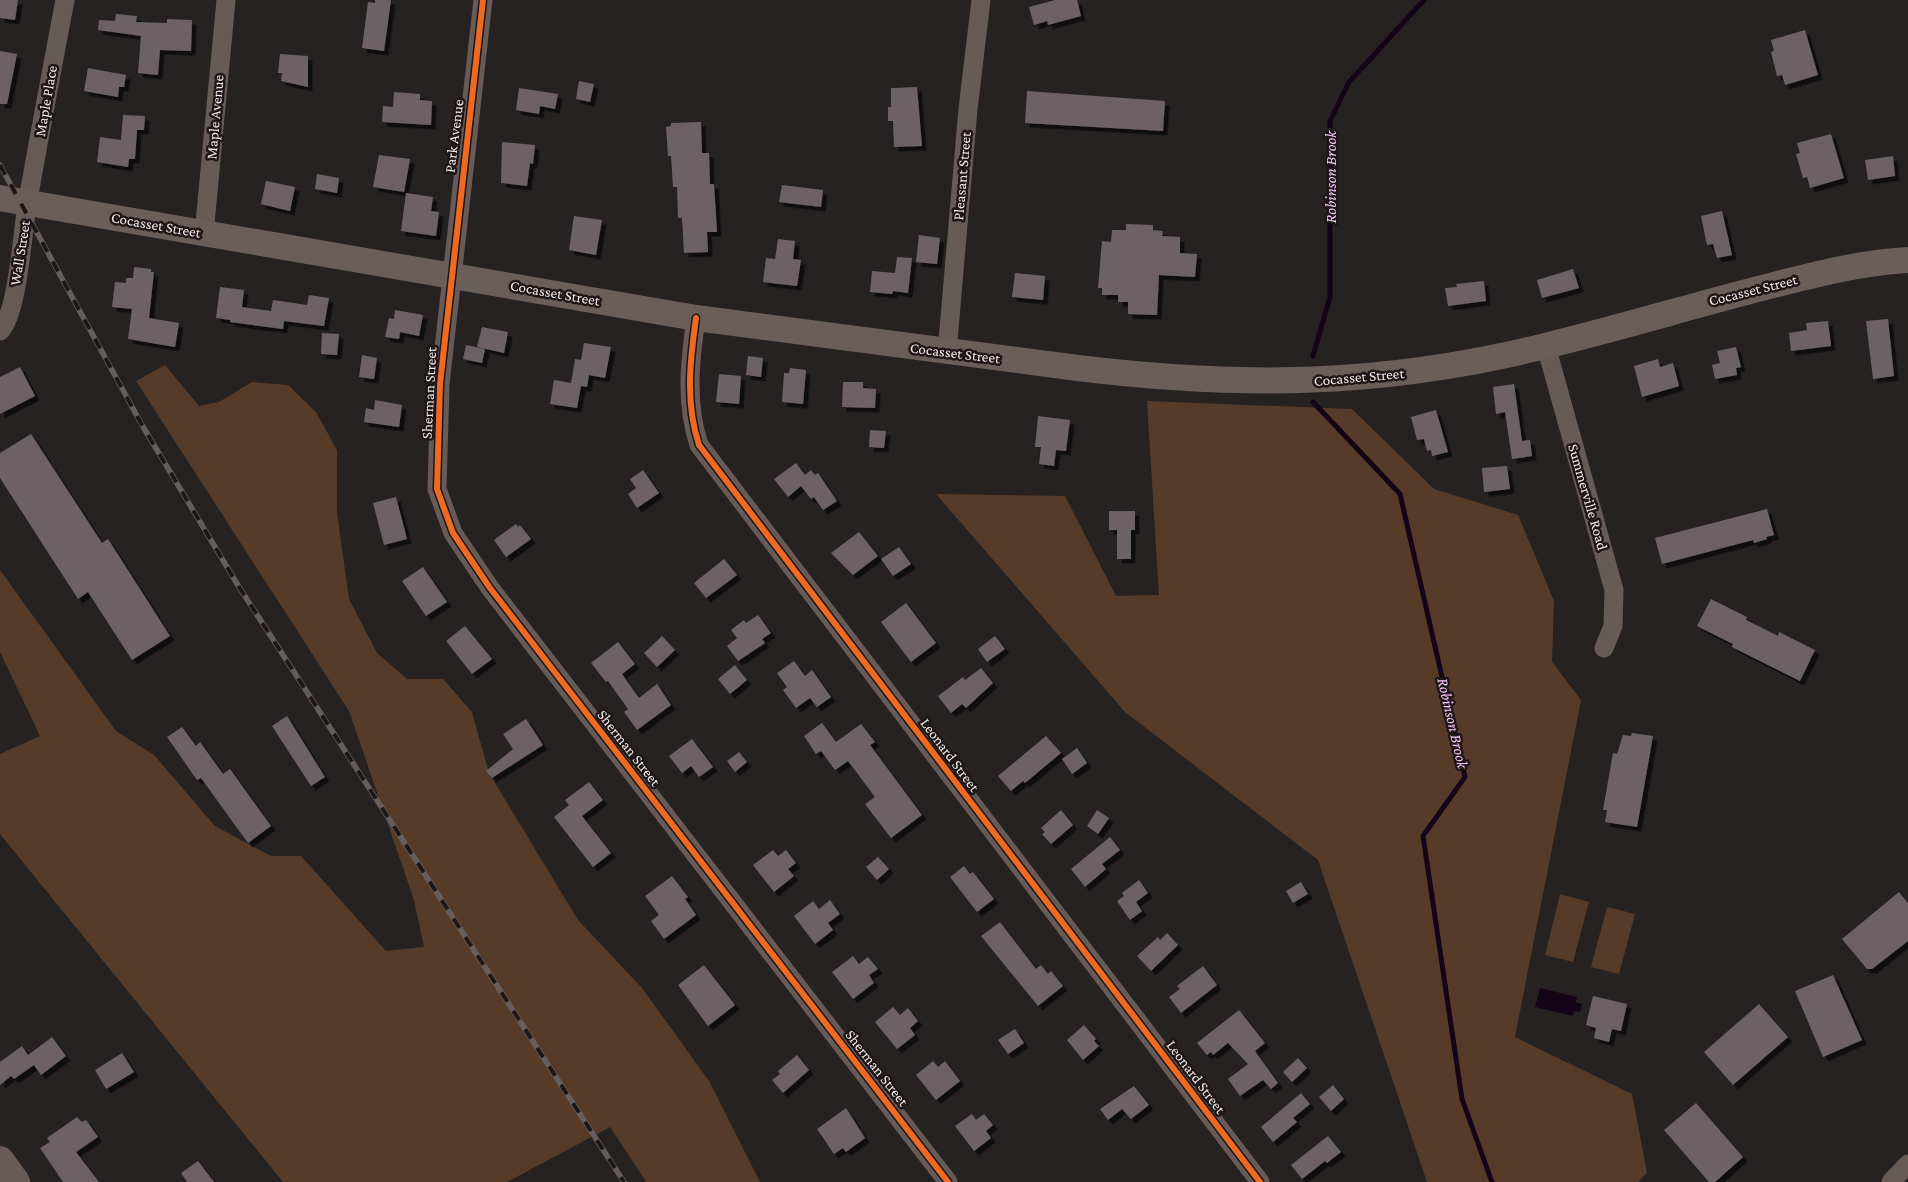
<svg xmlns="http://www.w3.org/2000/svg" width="1908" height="1182" font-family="'Crimson Pro',serif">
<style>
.green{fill:#563c28}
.water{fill:#150417}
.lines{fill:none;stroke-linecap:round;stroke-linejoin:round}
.stream{stroke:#150417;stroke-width:5}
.building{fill:#6c6266;filter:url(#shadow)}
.minor{stroke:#675b58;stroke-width:19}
.secondary{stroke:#6a5e5a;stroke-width:26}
.primary{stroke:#695c58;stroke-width:28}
.rail-casing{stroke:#665e5e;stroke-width:5.5}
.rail{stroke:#1f1617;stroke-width:4;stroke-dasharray:11;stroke-linecap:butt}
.cycleway-casing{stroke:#1f1617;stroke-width:9}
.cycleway{stroke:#ed6a23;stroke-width:6}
.labels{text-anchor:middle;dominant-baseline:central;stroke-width:5;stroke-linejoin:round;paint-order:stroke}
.street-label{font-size:15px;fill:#efe9e9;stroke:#1f1617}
.water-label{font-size:16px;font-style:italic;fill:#f6c6fb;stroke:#1f1617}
</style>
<defs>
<filter id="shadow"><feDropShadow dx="4.5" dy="4.5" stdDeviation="0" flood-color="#0009"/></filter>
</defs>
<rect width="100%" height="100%" fill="#262222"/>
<g class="green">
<path d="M165,365L199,406L219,402L252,382L288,385L316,412L337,450V513L349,599L377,653L407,679H443L472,712L489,773L578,920L642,988L709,1081L760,1182H646L610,1127L507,1182H283L0,834V754L40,736L0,652V570L116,731L154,755L215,826L271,856H301L386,951L424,947L414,900L349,711L136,381Z"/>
<path d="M1147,401L1352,409L1434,489L1518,515L1554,601L1552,662L1581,700L1515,1037L1632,1094L1647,1173L1638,1182H1427L1318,860L1125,712L936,494L1065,496L1116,596L1159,595Z"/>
<path d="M1560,894L1589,902L1573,962L1545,955Z"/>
<path d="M1607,907L1635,914L1619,974L1591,967Z"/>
</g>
<path class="water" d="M1540,988L1577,997L1576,1002L1582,1004L1580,1012L1574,1011L1573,1016L1535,1007Z"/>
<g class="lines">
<g class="stream">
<path d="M1313,356L1330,297V121L1349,82L1424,0"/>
<path d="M1313,402L1400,494L1465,777L1423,836L1462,1099L1492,1182"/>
</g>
</g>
<g class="building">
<path d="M0,0H18L15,20L0,18Z"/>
<path d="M375,0H391L384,51L362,48L368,2L375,3Z"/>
<path d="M1055,0H1077L1081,16L1048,25L1047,21L1034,25L1029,7Z"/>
<path d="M116,14L137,16L136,22L167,23V19L192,20L191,51L160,50L158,75L138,73L141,36L98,30L99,20L115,21Z"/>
<path d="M1805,30L1818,75L1785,85L1782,75L1777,76L1771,52L1774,51L1771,40Z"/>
<path d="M0,51L17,54L7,104H0Z"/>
<path d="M280,54L308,56V87L281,81L282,73H278Z"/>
<path d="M88,68L126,75L124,87H119L118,97L84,91Z"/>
<path d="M579,81L594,84L590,102L576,99Z"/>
<path d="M917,87L922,146L894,147L893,121H888V107H891V88Z"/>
<path d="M519,88L558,94L555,109L540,106L539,114L516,110Z"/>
<path d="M1027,91L1165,101L1163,131L1025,123Z"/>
<path d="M394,92L420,94V100L432,101L431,125L382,122L383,106L393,107Z"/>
<path d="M123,115L145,116L144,130H137L135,159H129L128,167L97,162L100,137L121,140Z"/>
<path d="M701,122L702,153H709L710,184H714L717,232H707L708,252L684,253L682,218H678L677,187H673L671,156H668L666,127L671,126V123Z"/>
<path d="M1831,134L1844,178L1810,188L1807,177L1803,178L1796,154L1800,153L1797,143Z"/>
<path d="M502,142L535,145L533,164L530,163L527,186L501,183Z"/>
<path d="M379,155L410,159L404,192L373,187Z"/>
<path d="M1893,156L1895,176L1868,180L1865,160Z"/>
<path d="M317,174L339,178L337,193L315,189Z"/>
<path d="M266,181L295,187L290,211L261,204Z"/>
<path d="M782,185L823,190L821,207L779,202Z"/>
<path d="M406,193L433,197L431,211L439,212L436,236L401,231Z"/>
<path d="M1722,211L1732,255L1717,258L1713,244L1707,245L1701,216Z"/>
<path d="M574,216L602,220L596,255L569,250Z"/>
<path d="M1126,224L1153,225V230L1163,231L1162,236L1180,237V253L1197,254L1195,277L1159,275L1157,315L1128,314V302H1118V295H1102V288H1098L1102,241L1111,242L1112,230H1126Z"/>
<path d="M919,235L940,238L937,264L916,262Z"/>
<path d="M778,239L795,241L793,259L801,260L797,286L763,282L766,258L775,259Z"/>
<path d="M897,257L912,258L908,293L893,291L892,294L870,292L872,271L895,273Z"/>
<path d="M134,267L151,269V272H154L149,318L179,323L175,347L128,339L132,309L112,307L115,282L126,283V278H133Z"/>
<path d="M1573,269L1579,288L1542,298L1537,280Z"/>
<path d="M1015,273L1045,276L1043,300L1012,297Z"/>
<path d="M1484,281L1486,301L1448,306L1445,288L1457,287L1456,284Z"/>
<path d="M220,287L244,290L242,307L271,311L273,300L307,305L309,295L329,298L324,326L284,321L283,329L230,322V320L216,318Z"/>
<path d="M395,310L423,315L419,336L400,332L399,339L385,337L389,318L394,319Z"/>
<path d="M1888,319L1894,376L1873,379L1866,321Z"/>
<path d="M1828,321L1831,346L1791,351L1789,333L1807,330L1806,323Z"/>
<path d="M482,327L508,332L504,353L477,347Z"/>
<path d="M322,333L339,334L337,355L321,354Z"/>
<path d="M584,343L611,347L605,378L589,375L587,387L581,386L577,408L550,404L554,380L571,383L575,359L581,360Z"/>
<path d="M466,345L485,349L482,363L463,359Z"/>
<path d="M1736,347L1741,367L1736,368L1737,375L1715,379L1712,365L1720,363L1717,351Z"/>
<path d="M362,355L377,358L374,379L359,377Z"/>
<path d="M748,356L763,358L761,377L746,375Z"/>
<path d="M1658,359L1660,367L1673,363L1679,386L1642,397L1634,366Z"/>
<path d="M20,367L35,396L0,414V377Z"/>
<path d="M790,368L806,370L803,404L782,402L784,373H789Z"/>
<path d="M719,374L741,376L739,404L716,402Z"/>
<path d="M843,382H863V388L876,389L875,408L842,407Z"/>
<path d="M1514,384L1522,441L1530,440L1532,456L1512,459L1505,412L1496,414L1493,387Z"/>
<path d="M375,400L402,405L399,427L364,422L366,408L374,410Z"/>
<path d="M1436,410L1448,452L1432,456L1431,450L1427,451L1424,439L1417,440L1411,417Z"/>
<path d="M1038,416L1070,420L1066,451L1056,450L1054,466L1039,464L1041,447H1035Z"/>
<path d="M870,430L886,431L884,448L869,447Z"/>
<path d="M31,434L102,543L108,539L170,636L132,660L88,592L78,599L0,478V453Z"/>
<path d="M796,463L805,475L811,470L815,475L818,473L837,501L823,510L814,497L811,499L801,486L788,497L774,479Z"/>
<path d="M1507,466L1510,489L1484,492L1482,468Z"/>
<path d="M643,470L659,493L637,508L628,494L636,488L630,479Z"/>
<path d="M396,497L407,539L384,545L373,503Z"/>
<path d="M1767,509L1774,535L1766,537L1767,539L1754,543L1753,540L1662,564L1655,538Z"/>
<path d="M1109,511H1135V530H1131V559H1117V530H1109Z"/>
<path d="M516,524L518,527L520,525L531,539L506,557L494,540Z"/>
<path d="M859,532L878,556L853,575L831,553Z"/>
<path d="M899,547L911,564L893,576L881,559Z"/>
<path d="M724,559L737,575L706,598L694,583Z"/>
<path d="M423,567L447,602L426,616L402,581Z"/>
<path d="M1711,599L1747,617L1746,620L1778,636L1779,632L1815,650L1800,681L1732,647L1733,644L1697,626Z"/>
<path d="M906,603L936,643L911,662L881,622Z"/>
<path d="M758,615L771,633L762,639L765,643L738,661L727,646L737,638L731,630L744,620L746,623Z"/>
<path d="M465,626L492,659L472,674L446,641Z"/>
<path d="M662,636L675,650L657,667L644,653Z"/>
<path d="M995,636L1005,649L987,662L978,649Z"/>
<path d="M618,642L635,664L622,674L639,698L657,684L671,705L637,730L624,712L628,709L608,681L606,682L591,663Z"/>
<path d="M794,661L805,676L812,670L831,697L817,707L810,698L796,708L783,690L787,687L777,673Z"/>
<path d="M735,665L747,680L730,694L718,679Z"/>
<path d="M981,668L993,683L966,708L962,704L951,713L938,696L963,677L965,680Z"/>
<path d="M287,716L325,777L311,786L272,726Z"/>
<path d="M526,719L543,745L492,778L486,771L513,749L503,734Z"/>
<path d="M822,723L836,742L861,724L875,742L870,745L922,815L891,838L865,804L875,797L848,761L835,770L821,751L816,754L804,736Z"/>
<path d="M182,727L196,746L200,742L223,774L230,769L271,826L248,843L201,778L197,780L167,737Z"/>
<path d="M1632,733L1653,736L1637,827L1605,822L1607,810H1603L1613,753L1617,754L1623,735L1631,736Z"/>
<path d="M1046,736L1061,753L1025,783L1023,781L1011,791L998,776Z"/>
<path d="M692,739L713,767L699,777L691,766L682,773L669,756Z"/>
<path d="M1077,748L1087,763L1072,774L1062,759Z"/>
<path d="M739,752L747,762L735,772L727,761Z"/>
<path d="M589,782L603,800L582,816L611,853L593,867L554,817L569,805L565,800Z"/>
<path d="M1061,810L1073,825L1051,844L1042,834L1045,832L1041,828Z"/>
<path d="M1097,810L1109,818L1098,834L1087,826Z"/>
<path d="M1110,837L1120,850L1102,864L1106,869L1085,887L1071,869Z"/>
<path d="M773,850L778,856L786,850L796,863L788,869L794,876L774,892L753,865Z"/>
<path d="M878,857L889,869L877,880L866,867Z"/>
<path d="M964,866L970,874L973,872L994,899L977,912L950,877Z"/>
<path d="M672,876L688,897L685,899L696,915L664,939L651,921L659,915L645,896Z"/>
<path d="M1139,880L1148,893L1136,902L1142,911L1130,920L1117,901L1124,896L1122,893Z"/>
<path d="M1301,882L1308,894L1293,903L1286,891Z"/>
<path d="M1899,892L1908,903V941L1872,969H1867L1842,939Z"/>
<path d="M830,900L840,914L828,923L833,930L815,944L794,916L813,901L819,909Z"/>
<path d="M1000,922L1036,969L1041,965L1048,974L1051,971L1063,986L1038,1006L981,936Z"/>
<path d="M1167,933L1178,945L1151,971L1137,956L1158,937L1160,940Z"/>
<path d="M853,956L859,964L868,957L878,969L869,975L874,983L853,999L832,972Z"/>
<path d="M704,965L735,1005L708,1026L678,985Z"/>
<path d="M1203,966L1217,985L1181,1013L1169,997L1180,989L1177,986Z"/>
<path d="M1833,975L1862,1040L1823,1057L1795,991Z"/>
<path d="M1593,996L1627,1004L1621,1031L1612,1029L1609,1042L1594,1038L1596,1028L1586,1025Z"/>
<path d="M1759,1004L1788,1037L1733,1085L1704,1052Z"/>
<path d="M893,1007L900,1015L908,1008L918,1021L910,1028L915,1035L897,1049L875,1022Z"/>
<path d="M1239,1010L1265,1043L1255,1051L1278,1083L1271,1089L1263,1080L1240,1096L1228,1079L1248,1064L1228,1043L1213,1055L1211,1052L1207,1055L1197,1043Z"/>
<path d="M1084,1025L1096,1039L1094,1041L1099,1046L1083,1060L1067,1040Z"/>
<path d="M1015,1029L1024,1043L1008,1054L998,1040Z"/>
<path d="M52,1037L66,1056L41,1075L34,1065L14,1079L11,1076L0,1085V1062L22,1046L28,1055Z"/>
<path d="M122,1053L134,1072L106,1089L95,1070Z"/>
<path d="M797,1055L809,1070L783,1093L772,1080L780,1074L778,1071Z"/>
<path d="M1298,1058L1307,1068L1292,1082L1283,1072Z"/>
<path d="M933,1061L938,1067L945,1061L960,1081L936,1100L916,1075Z"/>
<path d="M1333,1085L1344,1099L1331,1111L1319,1097Z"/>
<path d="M1134,1086L1149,1105L1131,1119L1122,1109L1108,1120L1100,1109Z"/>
<path d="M1301,1093L1310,1104L1293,1118L1297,1122L1273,1142L1261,1127Z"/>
<path d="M1696,1103L1743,1157L1715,1182H1709L1664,1130Z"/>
<path d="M846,1108L865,1138L846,1152L843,1148L834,1154L817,1129Z"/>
<path d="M972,1114L976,1120L984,1114L993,1125L986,1131L991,1138L974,1151L955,1126Z"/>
<path d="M77,1117L82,1122L86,1120L98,1137L76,1152L99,1182H63L40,1148L50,1142L47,1138Z"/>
<path d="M1328,1136L1341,1152L1327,1163L1325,1161L1302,1179L1291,1165Z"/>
<path d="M198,1161L214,1182H187L181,1173Z"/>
</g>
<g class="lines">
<g class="minor">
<path d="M483,0L440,384L437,489L453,533L490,588L948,1182"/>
<path d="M204,234L226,0"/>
<path d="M696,318C690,361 685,402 699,445L1260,1182"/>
<path d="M0,331C18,313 22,234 27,206C39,137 52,69 65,0"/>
<path d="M1546,346L1614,590L1613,626L1604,648"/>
<path d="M947,352L968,109L981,0"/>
<path d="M1891,1182L1908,1164"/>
</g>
<path class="secondary" d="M0,198L696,318L1078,368C1242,388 1384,386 1545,346C1615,329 1685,308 1754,290C1805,277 1855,263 1908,260"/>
<path class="primary" d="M0,1160L16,1182"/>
<g class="rail-casing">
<path id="rail" d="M0,165L142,425L239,587L624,1182"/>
</g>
<use href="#rail" class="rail"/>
<g class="cycleway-casing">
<g id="cycleway">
<path d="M483,0L440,384L437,489L453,533L490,588L948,1182"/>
<path d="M696,318C690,361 685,402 699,445L1260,1182"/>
</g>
</g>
<use href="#cycleway" class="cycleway"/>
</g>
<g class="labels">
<g class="street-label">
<text transform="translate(46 101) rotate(-80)">Maple Place</text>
<text transform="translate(215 117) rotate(-85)">Maple Avenue</text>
<text transform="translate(454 136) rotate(-83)">Park Avenue</text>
<text transform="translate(962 176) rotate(-85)">Pleasant Street</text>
<text transform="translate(156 225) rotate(10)">Cocasset Street</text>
<text transform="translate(20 253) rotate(-81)">Wall Street</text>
<text transform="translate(1753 290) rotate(-14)">Cocasset Street</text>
<text transform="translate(555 293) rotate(10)">Cocasset Street</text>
<text transform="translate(955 353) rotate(7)">Cocasset Street</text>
<text transform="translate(1359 377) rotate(-5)">Cocasset Street</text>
<text transform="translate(429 393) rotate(-87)">Sherman Street</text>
<text transform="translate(1588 497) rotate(74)">Summerville Road</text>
<text transform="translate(629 748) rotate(52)">Sherman Street</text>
<text transform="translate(950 755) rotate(53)">Leonard Street</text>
<text transform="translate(877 1068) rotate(52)">Sherman Street</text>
<text transform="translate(1196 1077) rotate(53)">Leonard Street</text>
</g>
<g class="water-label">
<text transform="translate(1330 177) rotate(-90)">Robinson Brook</text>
<text transform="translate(1453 723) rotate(77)">Robinson Brook</text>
</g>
</g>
</svg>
